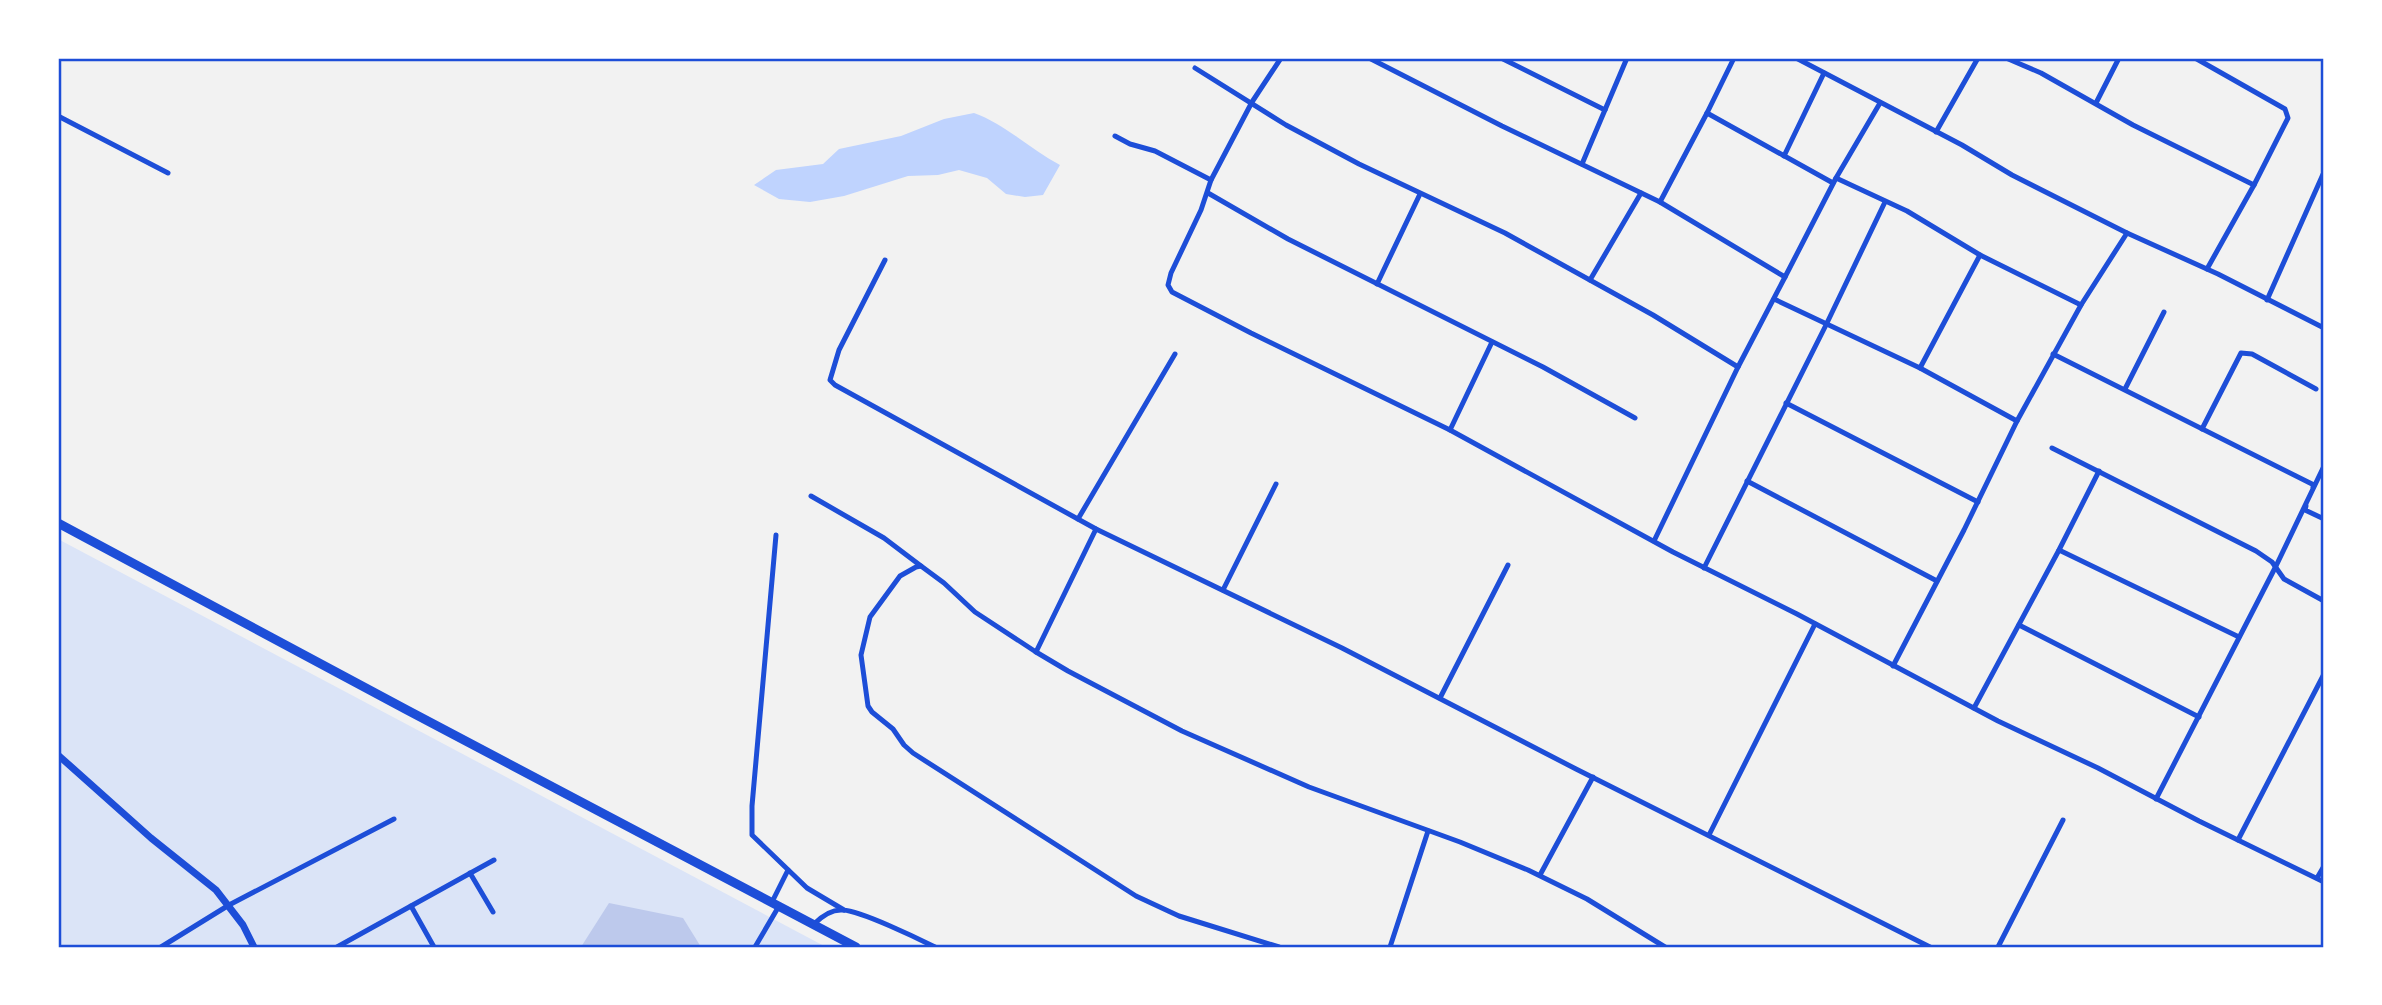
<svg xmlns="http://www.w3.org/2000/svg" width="2382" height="1005" font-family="Inter,sans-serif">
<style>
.green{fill:#dbe4f7}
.water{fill:#bfd3fe}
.building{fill:#bdc9ec}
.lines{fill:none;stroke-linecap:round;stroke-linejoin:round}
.minor{stroke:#1d4ed8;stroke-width:5}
.tertiary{stroke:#1d4ed8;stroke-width:7}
.primary{stroke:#1d4ed8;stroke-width:9}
.neatline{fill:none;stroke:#1d4ed8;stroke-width:2.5}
</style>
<rect width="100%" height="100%" fill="#f2f2f2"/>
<path class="green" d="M58,539L826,947H58Z"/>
<path class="water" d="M974,113C1005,124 1030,149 1060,165L1043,195L1025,197L1006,194L987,178L959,170L938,175L908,176L844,196L810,202L779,199L754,185L776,170L823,164L839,149L901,136L944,119Z"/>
<path class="building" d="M609,903L683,918L701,947H581Z"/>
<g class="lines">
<g class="minor">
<path d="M1281,58L1252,102L1211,180L1201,210L1171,273L1168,285L1172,292L1251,333L1450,430L1673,552L1797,614L1998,721L2098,768L2199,821L2324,882"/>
<path d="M1369,58L1502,126L1660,202L1785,277L1738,367L1654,541"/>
<path d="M1501,58L1605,110"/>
<path d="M1796,58L1962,145L2012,175L2127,233"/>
<path d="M2006,58L2041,73L2133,125L2254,185L2207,269"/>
<path d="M2195,58L2285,109L2288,118L2254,185"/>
<path d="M1195,68L1286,125L1359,164L1505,233L1653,315L1738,367"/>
<path d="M2096,103L2119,58"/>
<path d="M1707,113L1833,183"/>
<path d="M58,116L168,173"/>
<path d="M1936,132L1978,58"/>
<path d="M1115,136L1130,144L1155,151L1211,180"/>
<path d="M1784,156L1824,73"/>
<path d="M1582,164L1627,58"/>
<path d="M1836,178L1907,211L1980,255"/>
<path d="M1208,193L1288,239L1543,367L1635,418"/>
<path d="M1660,202L1707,113L1734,58"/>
<path d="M885,260L839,350L830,380L835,385L1096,529L1342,648L1576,769L1930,947"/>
<path d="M1785,277L1836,178L1880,103"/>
<path d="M1590,280L1641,193"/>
<path d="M1377,284L1420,194"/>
<path d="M1774,299L1920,368L2017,421"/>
<path d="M2267,300L2324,172"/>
<path d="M2053,354L2314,485L2313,487"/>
<path d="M1920,368L1980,255L2081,305"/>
<path d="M2125,389L2164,312"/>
<path d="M1786,403L1978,502"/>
<path d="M2202,429L2241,353L2252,354L2316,389"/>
<path d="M1450,430L1492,342"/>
<path d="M2052,448L2256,551L2272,562L2284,579L2324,601"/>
<path d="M1747,481L1937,581"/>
<path d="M811,496L884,538L921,566"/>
<path d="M2306,506L2305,510L2324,519"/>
<path d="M1078,519L1175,354"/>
<path d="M776,535L752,806V835L807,888L844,910"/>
<path d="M2059,550L2239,637"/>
<path d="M1704,568L1826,325L1885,202"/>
<path d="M1223,590L1276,484"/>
<path d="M2019,625L2199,717"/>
<path d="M1036,652L1096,529"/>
<path d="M1893,666L1964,530L2017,421L2081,305L2127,233L2218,274L2324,328"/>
<path d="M1440,698L1508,565"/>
<path d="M1974,708L2059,550L2099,471"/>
<path d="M2156,799L2276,566L2324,466"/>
<path d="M1709,835L1815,624"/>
<path d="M2238,840L2324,674"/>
<path d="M470,873L493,912"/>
<path d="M1540,875L1593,777"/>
<path d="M2317,878L2324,866"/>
<path d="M772,902L788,870"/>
<path d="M411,906L434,947"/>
<path d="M814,924C821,917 832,909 843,910C861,911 917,938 935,947"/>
<path d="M161,947L229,905L394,819"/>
<path d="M337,947L494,860"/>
<path d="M755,947L779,906"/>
<path d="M1279,947L1179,916L1136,896L913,753L904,745L893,729L872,712L868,706L861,655L870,617L900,576L916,567L921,566L944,583L975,612L1036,652L1068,671L1182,731L1309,787L1460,842L1528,870L1587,899L1665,947"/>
<path d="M1390,947L1428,831"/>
<path d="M1998,947L2063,820"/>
</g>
<path class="tertiary" d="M58,755L151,838L216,890L243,925L254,947"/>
<path class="primary" d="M58,523L407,710L856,947"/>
</g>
<rect width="2382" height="1005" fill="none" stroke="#ffffff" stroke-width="119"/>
<rect x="60" y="60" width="2262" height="886" class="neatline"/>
</svg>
